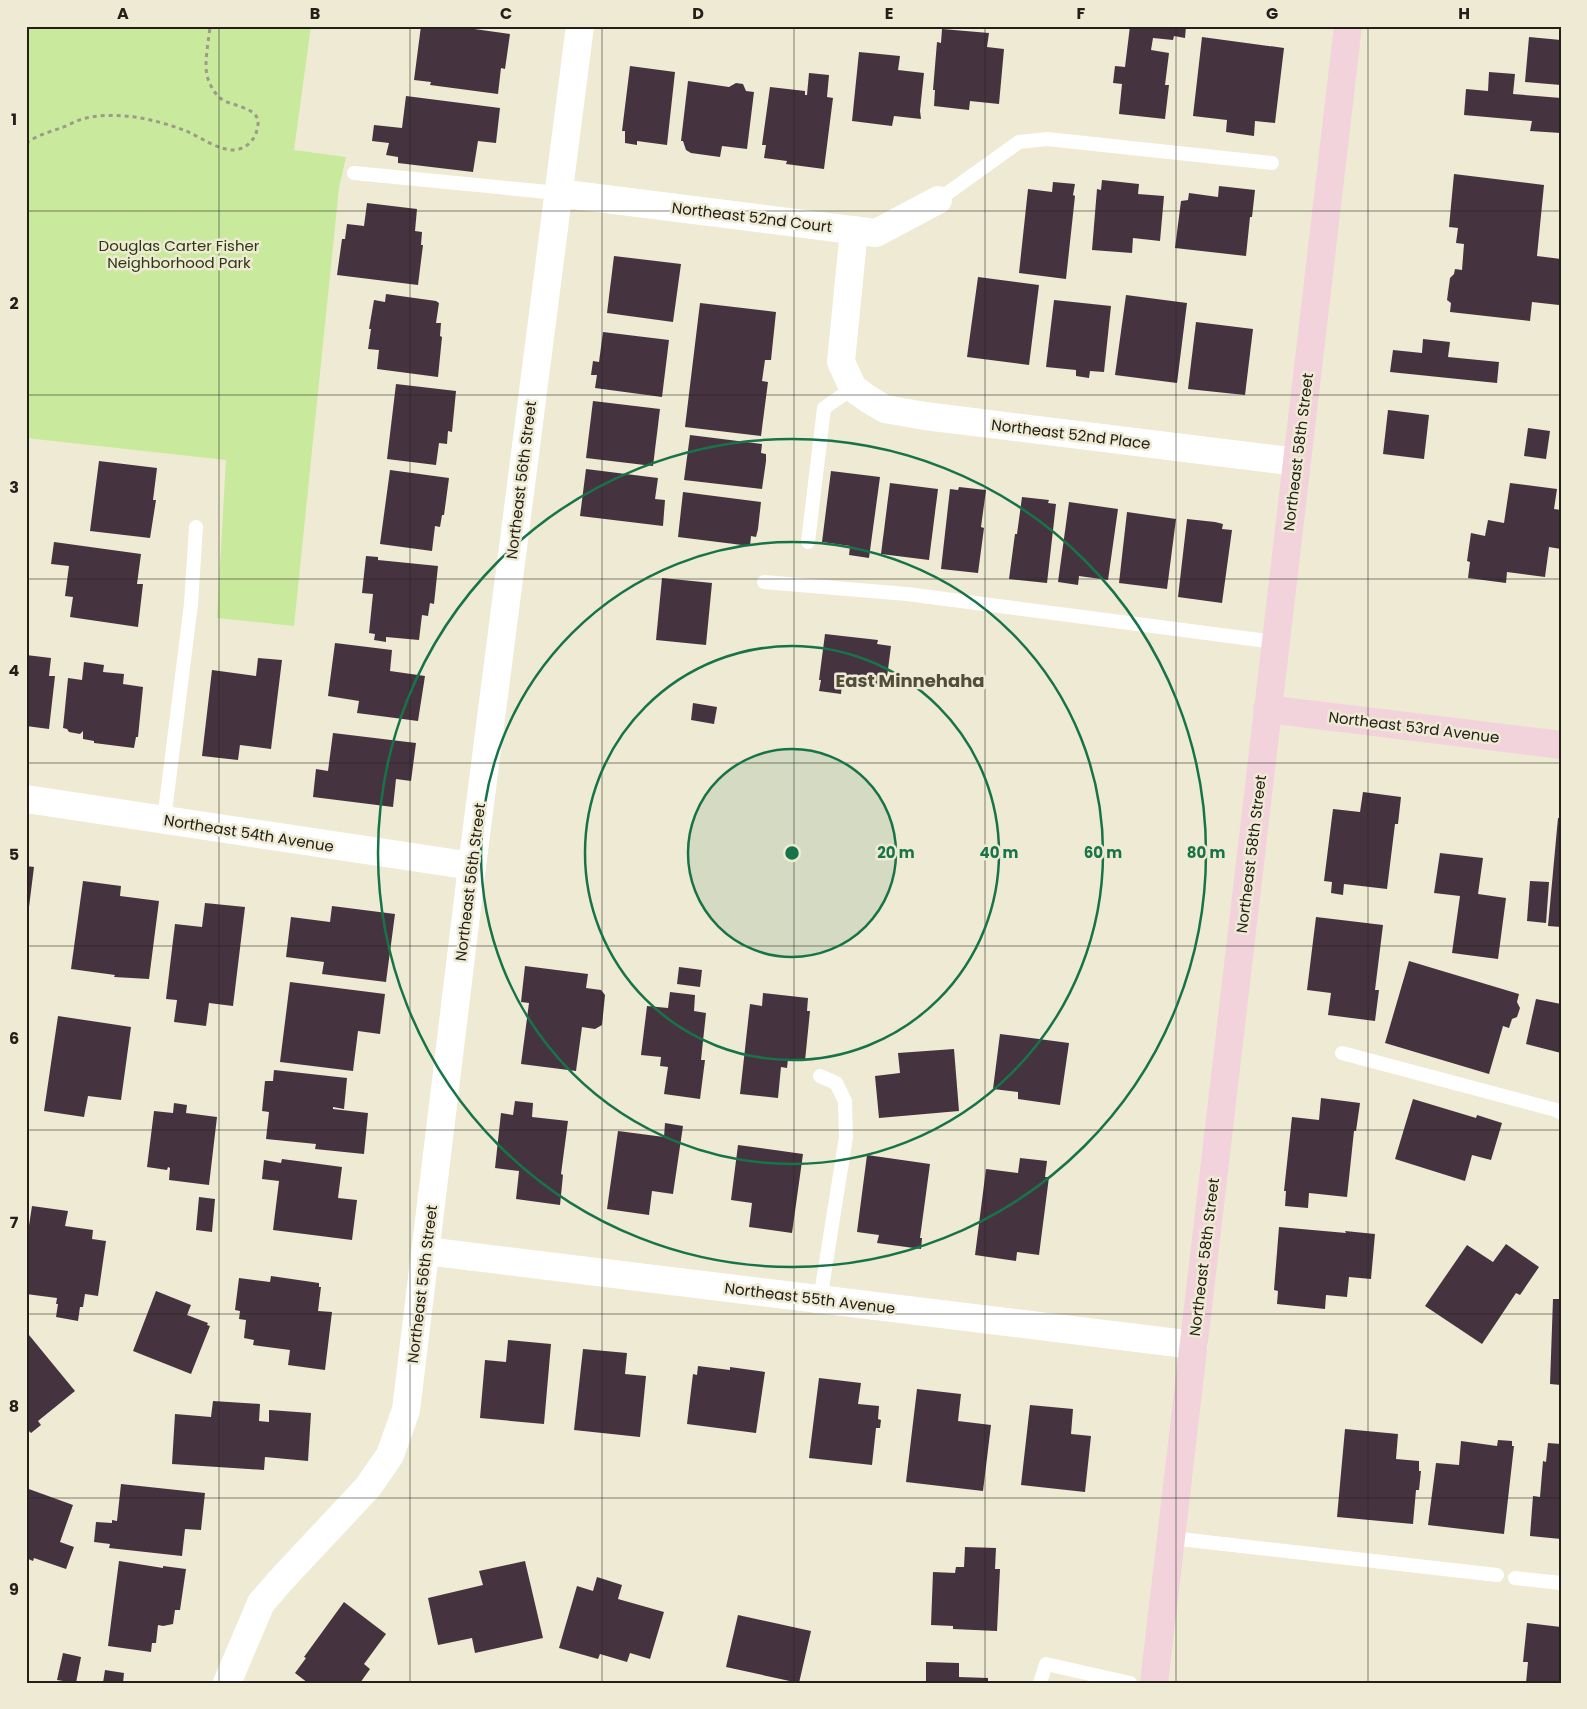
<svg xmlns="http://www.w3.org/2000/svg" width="1587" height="1709" font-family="Poppins,sans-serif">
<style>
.green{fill:#c9ea9d}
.building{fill:#453440}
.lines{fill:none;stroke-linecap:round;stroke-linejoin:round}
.path{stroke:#9e9a89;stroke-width:3;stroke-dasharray:4 4;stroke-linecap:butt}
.lane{stroke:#fff;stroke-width:14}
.street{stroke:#fff;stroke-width:28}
.secondary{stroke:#f2d3dc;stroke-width:28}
.grid{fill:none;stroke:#222018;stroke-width:1;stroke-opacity:0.55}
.ring{fill:none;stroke:#177449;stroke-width:2.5}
.labels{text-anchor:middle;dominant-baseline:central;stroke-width:5;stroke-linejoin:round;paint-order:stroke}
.street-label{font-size:15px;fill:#222018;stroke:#efead3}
.park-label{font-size:15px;fill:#2a3914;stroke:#efead3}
.quarter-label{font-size:18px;font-weight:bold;fill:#514d3a;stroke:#efead3}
.centre{fill:#177449;stroke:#efead3;stroke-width:2.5}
.ring-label{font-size:15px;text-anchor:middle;font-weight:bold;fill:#177449;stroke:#efead3;stroke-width:5;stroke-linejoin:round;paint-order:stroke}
.neatline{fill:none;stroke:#222018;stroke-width:2}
.grid-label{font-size:16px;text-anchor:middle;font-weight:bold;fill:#222018}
</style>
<rect width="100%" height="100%" fill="#efead3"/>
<path class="green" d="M26,26H311L294,150L346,157L339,188L294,626L217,618L226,460L26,438Z"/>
<g class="building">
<path d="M421,26H453L510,34L505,69L501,68L498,94L430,85L431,82L414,80Z"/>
<path d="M1130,26H1186L1185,38L1174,36L1173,40L1153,38L1151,50L1169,53L1165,85H1169L1165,119L1119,114L1122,84L1113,83L1115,66L1125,67Z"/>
<path d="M942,29L989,33L987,47L1004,49L999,104L970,101L969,110L934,106L935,90H933L937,42L941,43Z"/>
<path d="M1202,37L1284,48L1275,123L1255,121L1254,136L1226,132L1227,120L1193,116Z"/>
<path d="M1529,37L1561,40V85L1525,82Z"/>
<path d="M859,52L900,56L898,70L924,73L920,111L921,119L894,116L892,126L852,121Z"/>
<path d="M630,66L675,72L667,145L637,141V145L625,143V131H622Z"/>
<path d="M1489,72L1515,74L1513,94L1561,98V133L1530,131L1532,121L1464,115L1466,89L1488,91Z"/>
<path d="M809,73L829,75L827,97L833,98L824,169L786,164L787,161L764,158L766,145H762L770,87L805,91V95H807Z"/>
<path d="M688,81L729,87L736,83L743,84L746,91L754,92L747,149L722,146L720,157L691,153L686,150L683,141H681Z"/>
<path d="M406,96L500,108L496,143L478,141L473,172L398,163V157L386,155L389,143L372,141L374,125L402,128Z"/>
<path d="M1454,174L1544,185L1537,256L1561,259L1559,305L1532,302L1530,321L1450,312L1451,303L1447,300L1450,278L1454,274L1455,269L1462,270L1464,244L1456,243L1458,228L1449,227Z"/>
<path d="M1102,180L1139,184L1138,194L1164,196L1160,241L1133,238L1132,253L1092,250L1097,189L1101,190Z"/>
<path d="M1053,182L1075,184L1073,195L1075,196L1066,279L1019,273L1028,189L1052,192Z"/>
<path d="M1219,186L1255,190L1252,217H1250L1246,256L1175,248L1181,201L1188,200L1189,193L1218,197Z"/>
<path d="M367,203L417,209L415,231L422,232L421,245H423L418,285L337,275L342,239H345L347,224L364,226Z"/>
<path d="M614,256L681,264L673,322L607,313Z"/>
<path d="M978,277L1039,285L1029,365L967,357Z"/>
<path d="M386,294L436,301L439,303L436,323H441L440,336L442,337L438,377L377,369L379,350L368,349L371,329H369L374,300L385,302Z"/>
<path d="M1126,295L1187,303L1177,383L1115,375Z"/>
<path d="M1054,300L1111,306L1104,372L1090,371L1089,378L1076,376V370L1046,367Z"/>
<path d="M700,303L776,312L771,360H765L762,381L768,382L761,436L685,427Z"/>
<path d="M1196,322L1253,329L1245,395L1188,389Z"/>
<path d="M603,332L669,340L662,397L595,388L597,375H591L593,361L599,362Z"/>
<path d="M1423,339L1450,342L1448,357L1499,362L1497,383L1390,372L1393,350L1422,353Z"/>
<path d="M396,384L456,391L452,432L448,431L447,444L439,443L436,465L387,459Z"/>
<path d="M593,401L660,409L653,466L586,458Z"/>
<path d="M1388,410L1429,415L1424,459L1383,454Z"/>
<path d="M1528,428L1550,431L1546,459L1524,456Z"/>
<path d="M690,435L762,444L761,453L766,454V461L762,489L684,480Z"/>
<path d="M99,461L157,468L153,500H156L150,538L90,531Z"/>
<path d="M586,469L658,478L655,499L665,500L663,526L580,516Z"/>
<path d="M390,470L449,478L444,515H442L440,527L435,526L432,551L380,544Z"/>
<path d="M831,471L880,477L869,558L849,555L850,546L822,542Z"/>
<path d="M890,483L938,489L929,560L881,554Z"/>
<path d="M1510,483L1557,489L1554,509L1561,510V549L1549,547L1545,577L1507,572L1506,583L1468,578L1470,562L1467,561L1471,533L1485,536L1488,520L1504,523Z"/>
<path d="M959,487L986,490L981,527L984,528L978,573L941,569L950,489L958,490Z"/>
<path d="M683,492L761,502L758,529L756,537L751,536L750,546L678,537Z"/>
<path d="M1022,497L1049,500L1048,503L1056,504L1047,583L1009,579L1015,534H1017Z"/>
<path d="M1069,502L1118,509L1108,580L1079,576L1078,585L1058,582Z"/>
<path d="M1127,512L1176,519L1167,589L1119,583Z"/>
<path d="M1187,519L1215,522L1223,524L1222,529L1232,530L1222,603L1178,597Z"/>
<path d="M54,542L141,554L137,584H143L138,627L70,617L73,597L65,596L69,566L51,564Z"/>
<path d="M366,556L378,557V560L438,566L434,604L430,603L428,616L422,615L419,640L386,637V642L374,640L375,634L369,633L373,594L362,593Z"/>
<path d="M662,578L712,583L706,645L656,640Z"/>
<path d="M825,634L878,640L877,644L891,646L886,685L873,684V687L842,683L841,694L819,691L821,680H819Z"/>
<path d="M335,643L392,650L390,671L425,676L418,721L357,713L359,701L328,696Z"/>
<path d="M26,655L51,658L49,676H55L49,729L26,726Z"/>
<path d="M258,658L282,660L271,749L240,745L238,760L202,756L212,670L256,676Z"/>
<path d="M84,662L104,665L103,672L124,674L123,684L143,687L138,737H136L134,748L94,743V741L83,739V731L80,734L69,732L67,729L63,728L68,678L82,680Z"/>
<path d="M693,703L717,707L714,724L691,720Z"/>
<path d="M333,733L416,743L411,781L396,779L393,807L313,797L316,769L328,771Z"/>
<path d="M1363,792L1401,797L1398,824H1395L1387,889L1344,884L1343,895L1331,893L1332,882L1324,881L1333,809L1360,812Z"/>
<path d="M1558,818H1561V927L1548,926Z"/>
<path d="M1440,853L1483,858L1478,894L1506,898L1498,959L1452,953L1460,896L1434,893Z"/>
<path d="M26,866L34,867L27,923H26Z"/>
<path d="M83,881L121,886L120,896L159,901L149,979L114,977L115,975L71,969Z"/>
<path d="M1530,881L1549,882L1546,923L1527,921Z"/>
<path d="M205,903L245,907L233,1006L209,1003L206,1026L174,1022L177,1000L166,999L175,924L202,927Z"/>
<path d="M332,906L395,914L386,982L322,974L324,962L286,957L291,917L330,922Z"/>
<path d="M1316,917L1383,925L1375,990H1379L1375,1021L1328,1015L1331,993L1307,990Z"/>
<path d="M1409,961L1519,994L1517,1002L1520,1008L1517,1017L1512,1019L1509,1028L1503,1026L1489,1074L1385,1043Z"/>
<path d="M525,966L588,974L586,988L601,990L605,995L602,1025L595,1029L582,1027L576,1071L521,1064L529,1003L521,1002Z"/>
<path d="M679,967L702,970L700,987L677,984Z"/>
<path d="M290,982L385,994L380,1034L358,1031L353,1071L280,1062Z"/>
<path d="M670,992L695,995L694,1011L706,1013L701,1060H705L700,1099L664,1094L668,1067L660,1066L661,1057L641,1055L647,1006L668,1008Z"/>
<path d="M763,993L808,998L807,1011H810L805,1061L788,1059L787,1068L781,1067L778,1098L740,1094L750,1004L762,1006Z"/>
<path d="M1536,999L1561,1004V1053L1526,1044Z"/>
<path d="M58,1016L131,1027L121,1100L88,1096L84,1117L44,1111Z"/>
<path d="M1000,1034L1069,1043L1060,1105L1018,1099V1092L993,1089Z"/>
<path d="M954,1049L959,1111L879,1118L875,1076L900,1073L898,1053Z"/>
<path d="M274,1070L347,1078L344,1109L333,1107V1109L368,1113L364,1154L315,1149L316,1144L266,1139L269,1112L262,1111L265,1081H273Z"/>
<path d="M1321,1098L1360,1103L1356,1131H1354L1347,1197L1309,1193L1308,1208L1285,1206L1286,1191H1284L1292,1117L1319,1120Z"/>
<path d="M1413,1099L1476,1118L1477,1115L1502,1123L1491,1160L1472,1155L1465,1181L1395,1159Z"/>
<path d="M515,1101L533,1103L532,1117L568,1121L561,1174L563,1175L560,1205L516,1199L519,1171L495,1168L501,1113L513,1115Z"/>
<path d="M174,1103L187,1105L186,1113L217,1117L209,1185L169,1180L170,1168L168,1167L167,1170L147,1167L154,1111L173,1113Z"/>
<path d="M665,1123L683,1126L673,1194L652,1191L649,1215L607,1209L618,1131L664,1137Z"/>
<path d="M738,1145L803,1154L792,1233L749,1227L752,1203L731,1200Z"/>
<path d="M867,1155L930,1164L920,1238H922L921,1249L877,1243L879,1235L857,1232Z"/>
<path d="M1020,1158L1047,1161L1045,1177H1049L1039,1255L1017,1252L1016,1261L975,1255L986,1169L1018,1173Z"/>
<path d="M282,1159L342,1167L338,1198L357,1200L352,1240L273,1230L279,1181L262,1179L264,1160L281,1163Z"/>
<path d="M199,1197L215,1199L212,1232L196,1230Z"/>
<path d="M32,1206L68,1211L65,1226L93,1230L92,1239L106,1241L98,1296L85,1294L83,1307H80L78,1321L56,1317L58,1304H56L57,1298L26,1294V1245Z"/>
<path d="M1279,1227L1346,1233L1345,1231L1375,1234L1371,1279L1349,1277L1347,1297L1326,1295L1325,1309L1277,1304L1278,1291L1274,1290Z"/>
<path d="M1506,1244L1539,1267L1520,1295L1516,1293L1482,1344L1425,1306L1467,1245L1493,1262Z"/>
<path d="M271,1276L319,1283V1287H321L318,1311L332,1312L325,1370L288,1365L290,1350L253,1345L254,1340L244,1338L246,1320L239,1319L240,1311L235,1310L239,1278L270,1282Z"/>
<path d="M156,1291L191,1305L187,1315L208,1323L207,1325L210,1326L191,1374L133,1351Z"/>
<path d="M1553,1299H1561V1385L1550,1384Z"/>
<path d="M29,1335L75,1391L38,1421L41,1425L31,1433L28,1430L26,1432V1338Z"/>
<path d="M508,1340L551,1344L544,1424L480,1418L485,1360L506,1362Z"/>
<path d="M583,1349L627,1353L625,1374L646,1376L640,1437L574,1430Z"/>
<path d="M698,1366L730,1370V1367L765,1372L756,1433L687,1424L693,1374L697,1375Z"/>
<path d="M819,1378L861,1383L858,1404L879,1406L878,1419L881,1420L880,1428H876L872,1465L809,1458Z"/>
<path d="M917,1389L961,1394L958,1421L991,1425L983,1491L906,1482Z"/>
<path d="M213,1401L260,1404L259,1421L269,1422V1410L311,1413L308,1461L265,1457L264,1470L172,1464L175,1414L211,1417Z"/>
<path d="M1030,1405L1073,1409L1071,1434L1091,1436L1085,1492L1021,1485Z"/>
<path d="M1345,1429L1398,1434L1396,1459L1419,1461V1471H1421L1419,1490H1416L1413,1524L1337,1517Z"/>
<path d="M1498,1440L1512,1441V1446H1514L1504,1534L1428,1525L1436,1463L1459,1465L1461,1441L1497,1446Z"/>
<path d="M1548,1443L1561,1444V1539L1530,1536L1533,1496L1540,1497L1543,1461L1546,1462Z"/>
<path d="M121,1484L205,1493L201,1530L185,1529L182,1556L109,1548L110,1544L94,1542L96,1522L112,1523V1520L117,1521Z"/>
<path d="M26,1488L73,1505L60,1542L74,1547L66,1569L34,1558L33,1561L26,1558Z"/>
<path d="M965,1547L996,1548L995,1569H1000L997,1631L953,1629V1626L931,1625L933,1572L955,1573L956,1567H964Z"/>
<path d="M119,1561L163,1568V1566L186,1569L180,1610H175L173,1624L163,1626L158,1625L156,1643H152L151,1652L108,1646Z"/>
<path d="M525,1561L543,1638L475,1653L472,1638L438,1645L428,1598L483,1585L479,1571Z"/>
<path d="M597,1577L622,1585L618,1599L664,1612L650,1659L630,1653L627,1662L600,1654L598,1659L559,1648L577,1586L593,1591Z"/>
<path d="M344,1602L386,1634L364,1664L370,1669L360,1683H308L295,1673L306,1658L304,1657Z"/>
<path d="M738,1615L811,1631L799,1683L726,1667Z"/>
<path d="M1527,1623L1561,1627V1683H1526L1528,1662H1523Z"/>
<path d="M63,1653L81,1657L76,1683L57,1680Z"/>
<path d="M926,1662L959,1663V1677L988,1678V1683H926Z"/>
<path d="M105,1670L124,1673L123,1683H103Z"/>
</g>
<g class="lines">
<path class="path" d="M26,143C36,136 49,132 61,128C69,125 77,120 86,118C119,111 155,119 186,131C201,137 219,151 235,150C249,148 257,137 258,124C260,108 233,106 223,100C216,96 211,87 208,79C203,66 209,40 210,26"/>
<g class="lane">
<path d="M354,173L558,193"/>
<path d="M938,200L1019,142L1047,139L1272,163"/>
<path d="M808,542L824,408L853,388"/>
<path d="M764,582L907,594L1275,642"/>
<path d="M164,820L191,604L196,527"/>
<path d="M1342,1053L1556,1110L1561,1113"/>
<path d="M820,1300L846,1137L845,1101L836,1083L820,1076"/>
<path d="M1171,1538L1497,1575"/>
<path d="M1515,1578L1561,1583"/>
<path d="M1040,1683L1046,1664L1130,1683"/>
</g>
<g class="street">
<path d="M558,193L876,233L938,200"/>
<path d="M854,230L841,362L853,388L868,399L885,409L925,416L1297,462"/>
<path d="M26,799L472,866"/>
<path d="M426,1251L1194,1345"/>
<path d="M227,1683L261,1603L281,1580L368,1487L390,1455L406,1410L472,866L580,26"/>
</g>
<g class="secondary">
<path d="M1267,709L1561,745"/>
<path d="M1154,1683L1348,26"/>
</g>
</g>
<path class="grid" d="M219,26V1683M410,26V1683M602,26V1683M794,26V1683M985,26V1683M1176,26V1683M1368,26V1683M26,211H1561M26,395H1561M26,579H1561M26,763H1561M26,946H1561M26,1130H1561M26,1314H1561M26,1498H1561"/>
<circle cx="792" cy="853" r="104" fill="#177449" fill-opacity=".12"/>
<g class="ring">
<circle cx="792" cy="853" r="104"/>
<circle cx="792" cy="853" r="207"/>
<circle cx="792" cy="853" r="311"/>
<circle cx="792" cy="853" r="414"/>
</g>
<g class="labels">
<g class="street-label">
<text transform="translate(752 217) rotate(7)">Northeast 52nd Court</text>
<text transform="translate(1071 434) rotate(7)">Northeast 52nd Place</text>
<text transform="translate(1298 452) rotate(-83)">Northeast 58th Street</text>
<text transform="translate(521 480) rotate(-83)">Northeast 56th Street</text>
<text transform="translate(1414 727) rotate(7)">Northeast 53rd Avenue</text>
<text transform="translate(249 833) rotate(9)">Northeast 54th Avenue</text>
<text transform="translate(1251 854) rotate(-83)">Northeast 58th Street</text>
<text transform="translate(470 882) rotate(-83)">Northeast 56th Street</text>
<text transform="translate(1204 1257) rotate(-83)">Northeast 58th Street</text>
<text transform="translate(422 1284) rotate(-83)">Northeast 56th Street</text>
<text transform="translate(810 1298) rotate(7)">Northeast 55th Avenue</text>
</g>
<g class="park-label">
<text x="179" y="245">Douglas Carter Fisher<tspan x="179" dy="17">Neighborhood Park</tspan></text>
</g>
<g class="quarter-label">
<text x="910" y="680">East Minnehaha</text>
</g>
</g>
<circle cx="792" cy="853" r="8" class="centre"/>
<g class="ring-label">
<text x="896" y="858">20 m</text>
<text x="999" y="858">40 m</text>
<text x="1103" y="858">60 m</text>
<text x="1206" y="858">80 m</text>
</g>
<rect width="1587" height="1709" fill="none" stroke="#efead3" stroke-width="55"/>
<rect x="28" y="28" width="1532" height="1654" class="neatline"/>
<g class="grid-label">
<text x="123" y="19">A</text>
<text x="315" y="19">B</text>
<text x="506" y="19">C</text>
<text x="698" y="19">D</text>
<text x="889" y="19">E</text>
<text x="1081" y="19">F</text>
<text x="1272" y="19">G</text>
<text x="1464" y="19">H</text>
<text x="14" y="125">1</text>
<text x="14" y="309">2</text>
<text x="14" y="493">3</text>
<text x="14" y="676">4</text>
<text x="14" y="860">5</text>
<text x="14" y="1044">6</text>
<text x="14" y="1228">7</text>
<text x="14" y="1412">8</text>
<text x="14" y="1595">9</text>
</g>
</svg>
